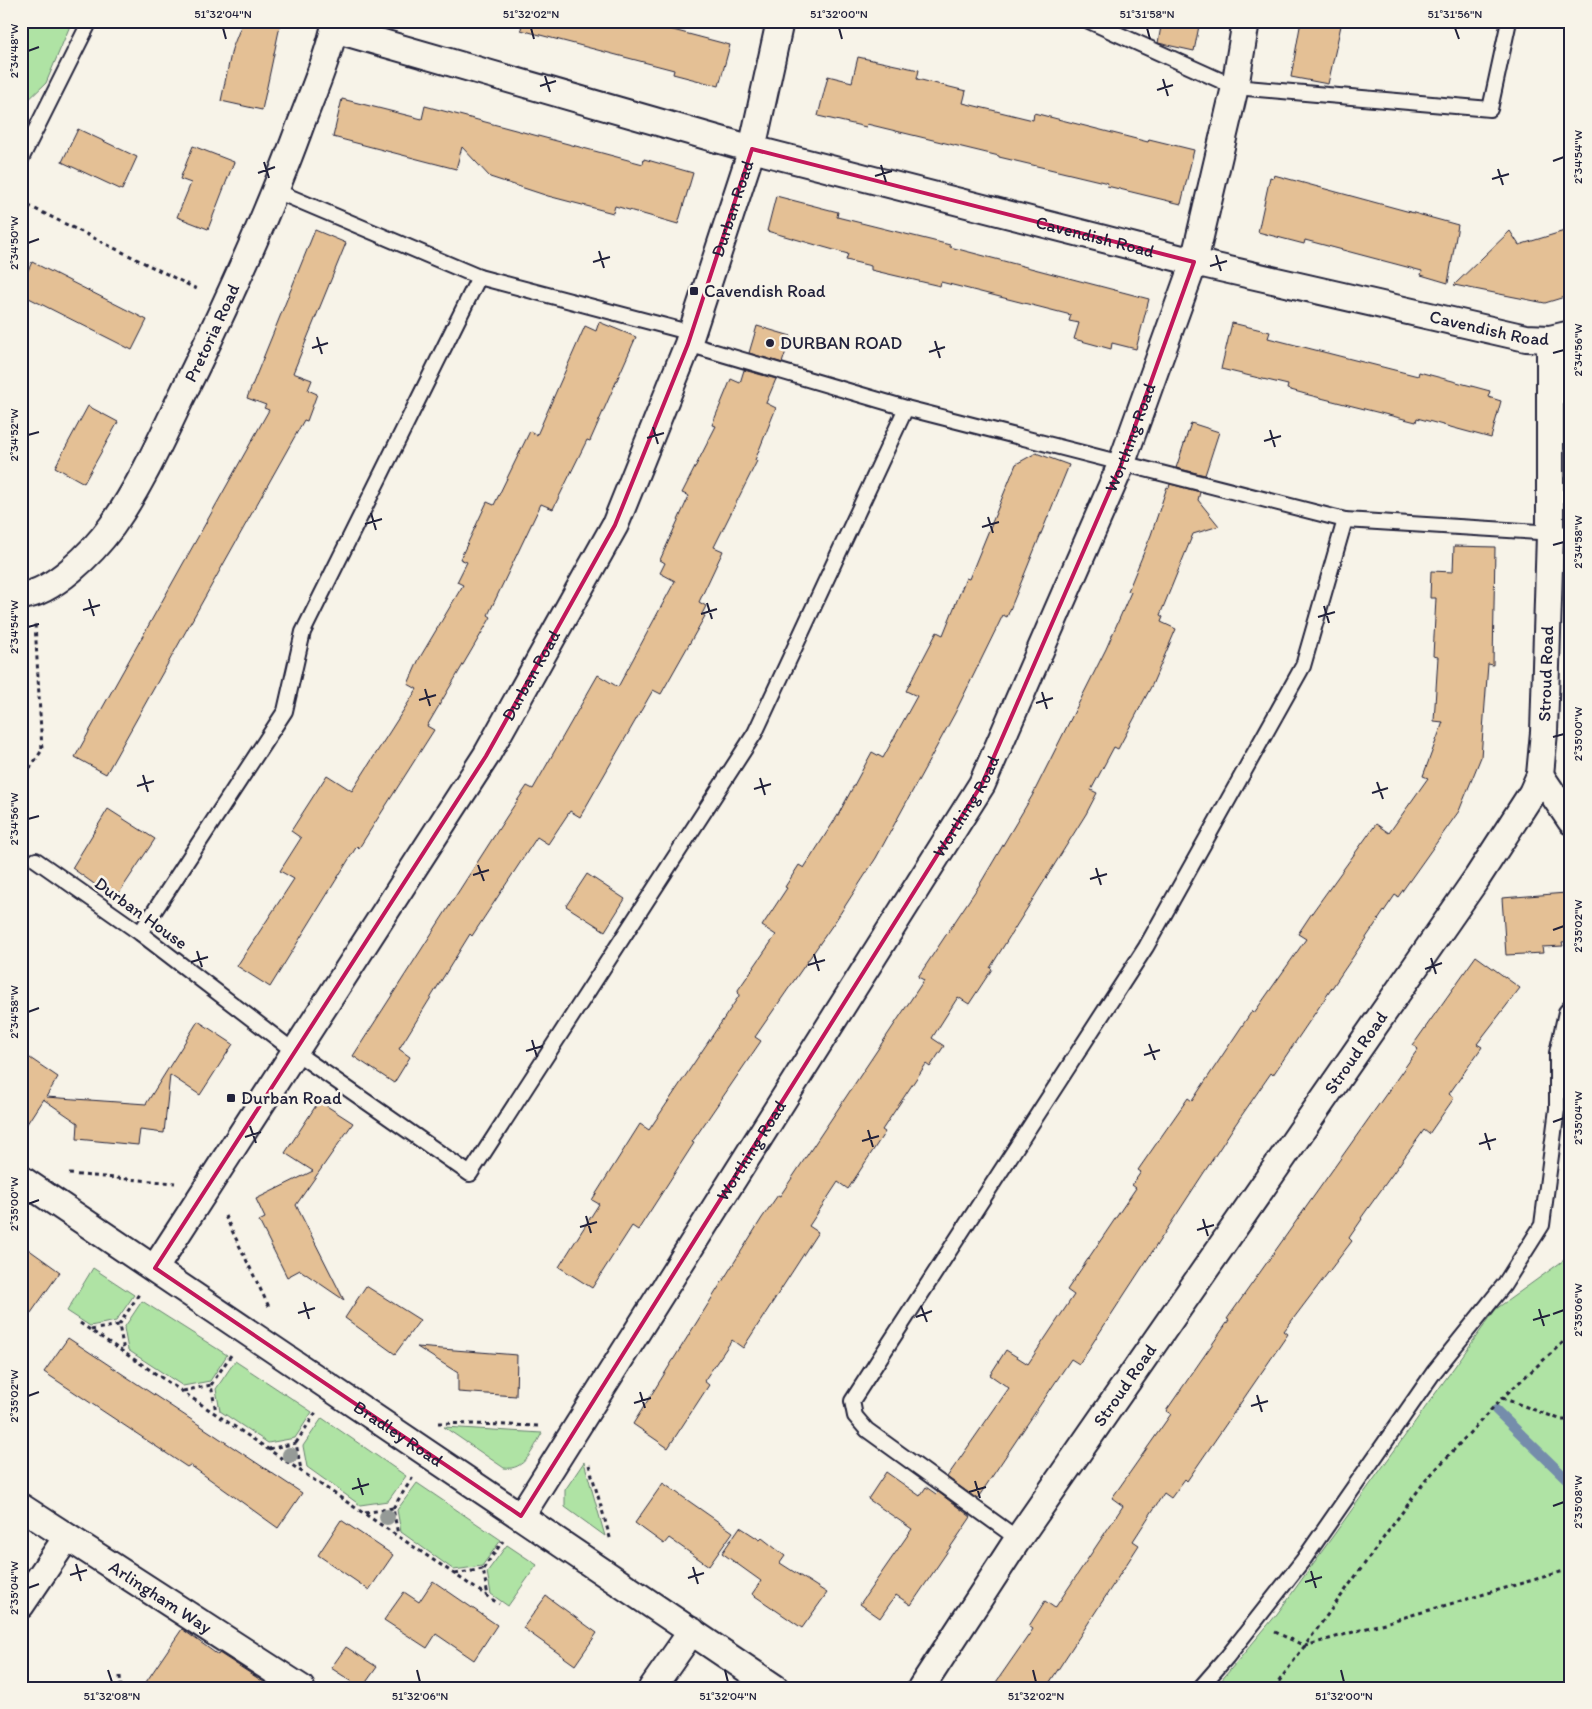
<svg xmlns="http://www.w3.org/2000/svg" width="1592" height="1709" font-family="Itim,sans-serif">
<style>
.green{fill:#afe3a4;stroke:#688270}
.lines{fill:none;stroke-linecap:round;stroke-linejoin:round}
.stream{stroke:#748dab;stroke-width:10}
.building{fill:#e4c095;stroke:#22223b}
.service-casing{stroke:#22223b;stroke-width:18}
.minor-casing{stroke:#22223b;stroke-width:30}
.path{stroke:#22223b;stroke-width:3;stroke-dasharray:4 4;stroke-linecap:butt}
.service{stroke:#f7f3e8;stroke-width:14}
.minor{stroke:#f7f3e8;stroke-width:26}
.tree{fill:#959a97}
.marked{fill:none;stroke:#c2185b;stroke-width:4;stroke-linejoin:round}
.ticks{fill:none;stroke:#22223b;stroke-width:2}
.poi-dot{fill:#22223b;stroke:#f7f3e8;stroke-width:2}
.labels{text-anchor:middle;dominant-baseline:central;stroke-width:5;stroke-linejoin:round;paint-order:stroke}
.street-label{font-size:18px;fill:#22223b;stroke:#f7f3e8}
.poi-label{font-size:18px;fill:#22223b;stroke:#f7f3e8;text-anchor:start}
.neatline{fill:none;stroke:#22223b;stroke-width:2}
.ticks-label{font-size:12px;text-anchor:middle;fill:#22223b}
</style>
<rect width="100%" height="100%" fill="#f7f3e8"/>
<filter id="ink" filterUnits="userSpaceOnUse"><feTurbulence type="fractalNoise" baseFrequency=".02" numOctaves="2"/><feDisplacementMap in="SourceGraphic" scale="10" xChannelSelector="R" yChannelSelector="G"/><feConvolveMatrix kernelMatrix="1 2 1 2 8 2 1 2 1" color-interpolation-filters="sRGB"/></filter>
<g filter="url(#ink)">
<g class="green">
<path d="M21,21H72L46,83L21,107Z"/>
<path d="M1571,1255V1688H1215L1277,1614L1496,1309Z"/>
<path d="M93,1268L134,1295L116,1321L90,1326L67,1311Z"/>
<path d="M142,1301L227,1355L210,1381L183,1386L128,1350L124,1328Z"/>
<path d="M235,1361L312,1412L295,1438L268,1443L220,1411L216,1389Z"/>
<path d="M322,1418L406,1476L388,1501L360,1505L307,1467L303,1446Z"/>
<path d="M444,1427L542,1433C533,1449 525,1471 504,1468Z"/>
<path d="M584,1462L605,1536L565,1507V1490Z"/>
<path d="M417,1483L501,1540L482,1566L454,1570L401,1532L397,1510Z"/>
<path d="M507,1545L537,1565L508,1606L491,1594L487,1572Z"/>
</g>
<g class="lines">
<path class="stream" d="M1496,1410L1571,1483"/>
</g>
<g class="building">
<path d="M243,21H281L262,110L221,101L232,49Z"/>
<path d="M522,21H639L730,45L719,86L673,74L674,70L521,30Z"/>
<path d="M1162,21H1200L1194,51L1158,43Z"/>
<path d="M1301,21H1342L1328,84L1291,77Z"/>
<path d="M858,57L919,70L917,79L966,91L963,103L1033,120L1034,113L1148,142L1149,139L1194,150L1181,204L1107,186L1108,183L999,157V156L867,124L866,127L818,116L828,76L852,82Z"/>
<path d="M342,99L422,119L425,106L602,153L643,164L644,159L693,173L678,224L615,206L613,213L548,196L490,177L462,147L456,169L333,137Z"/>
<path d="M78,129L137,157L122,190L62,162Z"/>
<path d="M193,146L234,162L208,229L177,217L191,183L180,179Z"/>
<path d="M1274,175L1458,225L1448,283L1421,275L1422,271L1305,240L1304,244L1258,232L1270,177L1273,178Z"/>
<path d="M776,196L838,212L837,217L950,245V247L1149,299L1136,349L1112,343L1111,349L1074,339L1079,323L1069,321L1071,315L941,282L940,286L871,270V266L846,260L848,254L767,231Z"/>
<path d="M1571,229V295L1545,303L1454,285L1510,231L1519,245Z"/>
<path d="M315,230L346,243L293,373L312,380L308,390L317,394L307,421L304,420L106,774L75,757L269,410L264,408L266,405L247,398Z"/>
<path d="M32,262L147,320L132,350L21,294V285Z"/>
<path d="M599,322L636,337L590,441L587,440L553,509L541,504L488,615L491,617L427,726L434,730L359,848L357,846L270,987L237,966L294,879L280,871L301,838L291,831L327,775L352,791L417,689L408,684L419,659L463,585L457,582L467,562L460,559L472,534L487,502L494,505L530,431L537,435L585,326L596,331Z"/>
<path d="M1232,323L1270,332L1268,338L1418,376L1419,372L1490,391L1488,397L1501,401L1491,438L1417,418L1416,422L1309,395L1287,389L1288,385L1221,369Z"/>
<path d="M757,326L791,336L782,363L749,353Z"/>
<path d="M744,370L776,379L766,403L776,408L755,460L757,461L714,547L723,551L699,602L706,606L702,614L705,616L661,694L653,690L580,817L570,811L548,844L537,837L472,936L470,934L399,1049L410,1057L394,1083L353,1056L507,816L527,786L533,789L598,675L618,687L675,581L660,573L665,563L660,560L689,496L682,493L716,426L712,425L731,379L740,383Z"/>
<path d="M88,406L118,422L84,483L55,467Z"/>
<path d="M1191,423L1219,432L1205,475L1176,468Z"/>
<path d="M1036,453L1069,465L1007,617L1003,615L955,713L876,858L836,920L755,1037L761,1041L692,1142L694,1143L638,1230L632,1226L592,1288L559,1267L599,1204L592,1200L640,1124L649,1130L739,996L738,990L776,935L762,926L787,888L785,887L799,865L804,868L838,815L872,752L883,758L917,696L906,691L937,632L943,635L966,578L969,579L1016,464Z"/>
<path d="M1170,484L1200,492L1198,500L1219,526L1193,534L1160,615L1163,617L1161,622L1176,629L1152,685L1118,749L1114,747L1091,790L1097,793L1086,814L990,968L992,969L969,1004L958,997L932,1038L944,1046L930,1067L926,1064L882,1130L885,1132L848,1189L838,1182L809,1226L818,1232L743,1348L732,1340L704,1381L709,1385L668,1448L633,1424L762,1218L778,1195L780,1196L924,980L918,977L980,884L1032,796L1106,649L1131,592L1128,591L1151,535L1167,487L1169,488Z"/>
<path d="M1454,546L1495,547L1493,665L1488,664L1481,757L1459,811L1398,897L1395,895L1273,1075L1271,1073L1235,1125L1079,1364L1071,1359L977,1499L947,1477L1009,1388L990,1375L1006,1350L1028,1364L1074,1295L1067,1290L1136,1188L1132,1185L1141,1172L1138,1170L1188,1098L1192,1101L1252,1011L1254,1013L1306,939L1298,934L1314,910L1376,824L1389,833L1428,778L1423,776L1443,722L1434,721L1438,657L1433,656L1436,598H1430L1431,571L1453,572Z"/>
<path d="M108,809L155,839L115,899L72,868Z"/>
<path d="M587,874L625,899L605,931L566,906Z"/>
<path d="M1566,893L1565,896H1571V941L1562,942L1563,946L1542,947L1543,953L1506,955L1502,898Z"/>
<path d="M1476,956L1520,988L1477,1044L1482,1047L1449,1094L1454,1098L1429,1134L1424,1130L1361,1218L1362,1219L1349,1238L1352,1241L1284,1331L1288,1334L1187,1481L1185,1479L1171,1498L1164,1493L1133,1541L1139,1545L1046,1688H992L1033,1629L1029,1626L1045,1601L1055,1608L1123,1506L1112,1498L1171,1414L1166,1411L1229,1320L1227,1319L1418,1049L1413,1045Z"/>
<path d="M198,1021L233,1044L200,1095L170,1075L164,1133L140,1130L138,1145L77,1139L78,1123L43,1099L21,1133V1052L58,1077L46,1097L146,1104Z"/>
<path d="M319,1101L353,1123L296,1205L344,1300L300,1270L287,1277L259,1221L265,1218L256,1199L313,1171L285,1153Z"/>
<path d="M21,1244L60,1272L21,1327Z"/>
<path d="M366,1286L420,1320L395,1354L345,1318Z"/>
<path d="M68,1338L302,1493L278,1528L190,1465L187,1467L44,1372Z"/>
<path d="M417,1347L517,1355L516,1396L458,1392V1373Z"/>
<path d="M886,1472L920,1496L926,1487L936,1494L938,1492L971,1517L911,1605L896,1595L880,1618L860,1604L912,1529L868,1499Z"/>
<path d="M663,1483L733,1532L709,1566L669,1538L664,1544L635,1523Z"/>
<path d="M341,1520L393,1555L369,1590L318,1555Z"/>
<path d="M740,1527L760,1540L762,1538L785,1556L780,1563L827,1593L802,1628L752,1594L761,1581L722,1553Z"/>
<path d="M433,1581L497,1625L474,1660L436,1634L427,1648L384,1620L404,1592L419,1602Z"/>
<path d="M546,1596L597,1633L575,1665L523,1628Z"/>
<path d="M182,1629L218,1655L219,1653L273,1688H142Z"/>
<path d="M346,1647L377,1667L362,1688L331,1668Z"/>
</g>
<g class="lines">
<g class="service-casing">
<g id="service">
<path d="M1089,21L1235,87L1490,109L1509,21"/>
<path d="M21,159L90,21"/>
<path d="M276,191L479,277L692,333"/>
<path d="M688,344L906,408L1345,520L1571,534"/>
<path d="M36,860L140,933L295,1052L470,1174L755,733L906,408"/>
<path d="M140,933L285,711L303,632L479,277"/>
<path d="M1018,1539L867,1430L855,1416L852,1401L1146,947L1303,666L1345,520"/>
<path d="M1200,1688L1227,1657L1304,1559L1434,1372L1504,1285L1542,1225L1557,1109V1053L1566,1012L1571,1006"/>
</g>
</g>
<g class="minor-casing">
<g id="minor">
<path id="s1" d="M334,29L752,149L1194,262L1526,338L1550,339L1571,334"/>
<path id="s2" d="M21,596C53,593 93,552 112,526C146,478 169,421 195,369C233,290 269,211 299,129C312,94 328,58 336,21"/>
<path d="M1540,775L1571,821"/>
<path id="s3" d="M21,1179L775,1688"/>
<path id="s4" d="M155,1268L486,756L615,525L688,344L752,149L780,21"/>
<path id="s5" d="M21,1507L301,1688"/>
<path id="s6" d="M521,1516L982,784L1121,465L1194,262L1235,87L1246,21"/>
<path d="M21,1605L67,1537"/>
<path d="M652,1688L692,1631"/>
<path id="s7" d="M921,1688L1018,1539L1477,878L1532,793L1540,775L1544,732L1550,534V339"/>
</g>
</g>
<g class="path">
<path d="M21,202L199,290"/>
<path d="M21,782L42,750L35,623"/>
<path d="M69,1174L175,1183"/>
<path d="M225,1216L270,1309"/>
<path d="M80,1323L499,1604"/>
<path d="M119,1325L139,1294"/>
<path d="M91,1330L119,1325L124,1351"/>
<path d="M211,1385L231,1355"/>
<path d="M183,1391L211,1385L216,1412"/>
<path d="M1502,1398L1562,1420H1571"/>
<path d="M438,1423L541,1426"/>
<path d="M296,1443L316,1412"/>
<path d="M269,1449L296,1443L301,1470"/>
<path d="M589,1465L611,1541"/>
<path d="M393,1508L413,1477"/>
<path d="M365,1513L393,1508L398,1535"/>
<path d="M483,1569L503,1541"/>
<path d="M455,1574L483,1569L488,1596"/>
<path d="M1275,1632L1305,1646L1571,1569"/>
<path d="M120,1676L121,1688"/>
<path d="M1274,1688L1425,1481L1502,1398L1571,1335"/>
</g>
<use href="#service" class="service"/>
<use href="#minor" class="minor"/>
</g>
<g class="tree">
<circle cx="290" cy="1455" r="8"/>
<circle cx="387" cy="1517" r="8"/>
</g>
</g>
<path class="marked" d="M752,149L1194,262L1121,465L982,784L521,1516L155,1268L486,756L615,525L688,344Z"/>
<path class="ticks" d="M223,28L226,39M531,28L534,39M839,28L842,39M1147,28L1150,39M1455,28L1459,39M28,51L39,47M545,76L550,92M1163,79L1168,96M540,86L556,81M1157,90L1173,85M1553,161L1564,157M264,162L269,178M881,165L886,182M1498,169L1503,185M258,173L275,167M875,176L892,171M1492,179L1509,174M28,243L39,239M599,251L604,268M1216,255L1221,271M593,262L610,257M1210,266L1227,261M317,337L322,354M935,341L940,358M312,348L328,343M929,352L945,347M1553,353L1564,350M653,427L658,444M1270,430L1275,447M28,435L39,432M647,438L664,433M1264,441L1281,436M371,513L376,530M988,517L993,533M365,524L382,519M982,527L999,522M1553,545L1564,542M89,599L94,616M707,603L712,619M1324,606L1329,623M83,610L100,605M701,614L717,609M1318,617L1335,612M28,627L39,624M425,689L430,706M1042,692L1047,709M419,700L436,695M1036,703L1053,698M1553,737L1564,734M143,775L148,792M760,778L765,795M1377,782L1383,799M137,786L154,781M754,789L771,784M1372,793L1388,788M28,819L39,816M478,865L484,881M1096,868L1101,885M473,875L489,870M1090,879L1107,874M1553,930L1564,926M197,951L202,967M814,954L819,971M1431,958L1436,974M191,962L208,957M808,965L825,960M1425,969L1442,963M28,1012L39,1008M532,1040L537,1057M1149,1044L1155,1060M526,1051L543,1046M1144,1055L1160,1050M1553,1122L1564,1118M250,1126L256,1143M868,1130L873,1147M1485,1133L1490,1150M245,1137L261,1132M862,1141L879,1136M1479,1144L1496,1139M28,1204L39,1200M586,1216L591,1233M1203,1219L1208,1236M580,1227L597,1222M1197,1230L1214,1225M304,1302L309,1319M921,1306L927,1322M1539,1309L1544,1326M298,1313L315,1308M1553,1314L1564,1310M916,1317L932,1311M1533,1320L1550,1315M640,1392L645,1408M1257,1395L1262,1412M28,1396L39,1392M634,1403L651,1398M1251,1406L1268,1401M358,1478L363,1495M975,1481L980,1498M352,1489L369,1484M969,1492L986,1487M1553,1506L1564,1502M76,1564L81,1581M693,1567L698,1584M1311,1571L1316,1588M70,1575L87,1570M688,1578L704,1573M1305,1582L1322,1577M28,1588L39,1584M108,1670L112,1682M417,1670L420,1682M725,1670L728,1682M1033,1670L1036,1682M1341,1670L1344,1682"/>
<g class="poi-dot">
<rect x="689" y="286" width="10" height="10" rx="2.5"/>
<circle cx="770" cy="343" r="5"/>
<rect x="226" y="1093" width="10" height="10" rx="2.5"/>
</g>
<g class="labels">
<g class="street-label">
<text stroke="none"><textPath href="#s4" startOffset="1212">Durban Road</textPath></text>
<text stroke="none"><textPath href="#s1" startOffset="789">Cavendish Road</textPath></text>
<text stroke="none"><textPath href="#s1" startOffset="1194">Cavendish Road</textPath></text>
<text stroke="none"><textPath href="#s2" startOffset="335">Pretoria Road</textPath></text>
<text stroke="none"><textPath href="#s6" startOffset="1242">Worthing Road</textPath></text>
<text stroke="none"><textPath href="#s7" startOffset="1205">Stroud Road</textPath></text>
<text stroke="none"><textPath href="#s4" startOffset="702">Durban Road</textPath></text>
<text stroke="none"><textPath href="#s6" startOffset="838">Worthing Road</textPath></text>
<text transform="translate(141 913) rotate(36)">Durban House</text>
<text stroke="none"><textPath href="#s7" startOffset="770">Stroud Road</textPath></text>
<text stroke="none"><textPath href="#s6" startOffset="432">Worthing Road</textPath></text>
<text stroke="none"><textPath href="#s7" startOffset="365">Stroud Road</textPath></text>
<text stroke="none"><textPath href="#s3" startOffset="455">Bradley Road</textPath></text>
<text stroke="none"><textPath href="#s5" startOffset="166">Arlingham Way</textPath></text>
</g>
<g class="poi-label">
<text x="704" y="291">Cavendish Road</text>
<text x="780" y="343">DURBAN ROAD</text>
<text x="241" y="1098">Durban Road</text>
</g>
</g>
<rect width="1592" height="1709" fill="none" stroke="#f7f3e8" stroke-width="55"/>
<rect x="28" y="28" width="1536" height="1654" class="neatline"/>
<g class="ticks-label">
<text x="223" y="18">51°32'04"N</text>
<text x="531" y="18">51°32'02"N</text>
<text x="839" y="18">51°32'00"N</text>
<text x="1147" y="18">51°31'58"N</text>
<text x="1455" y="18">51°31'56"N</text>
<text transform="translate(14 51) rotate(-90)" y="4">2°34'48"W</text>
<text transform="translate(1578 157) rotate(-90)" y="4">2°34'54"W</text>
<text transform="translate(14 243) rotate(-90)" y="4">2°34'50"W</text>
<text transform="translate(1578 350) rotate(-90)" y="4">2°34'56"W</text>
<text transform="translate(14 435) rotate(-90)" y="4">2°34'52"W</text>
<text transform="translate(1578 542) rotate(-90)" y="4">2°34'58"W</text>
<text transform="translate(14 627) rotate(-90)" y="4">2°34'54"W</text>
<text transform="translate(1578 734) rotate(-90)" y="4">2°35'00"W</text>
<text transform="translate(14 819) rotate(-90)" y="4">2°34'56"W</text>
<text transform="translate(1578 926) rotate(-90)" y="4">2°35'02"W</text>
<text transform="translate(14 1012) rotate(-90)" y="4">2°34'58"W</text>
<text transform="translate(1578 1118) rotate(-90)" y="4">2°35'04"W</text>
<text transform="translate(14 1204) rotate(-90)" y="4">2°35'00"W</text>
<text transform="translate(1578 1310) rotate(-90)" y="4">2°35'06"W</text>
<text transform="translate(14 1396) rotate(-90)" y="4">2°35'02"W</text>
<text transform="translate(1578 1502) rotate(-90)" y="4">2°35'08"W</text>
<text transform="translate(14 1588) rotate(-90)" y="4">2°35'04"W</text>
<text x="112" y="1700">51°32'08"N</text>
<text x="420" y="1700">51°32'06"N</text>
<text x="728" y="1700">51°32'04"N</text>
<text x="1036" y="1700">51°32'02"N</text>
<text x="1344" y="1700">51°32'00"N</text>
</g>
</svg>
